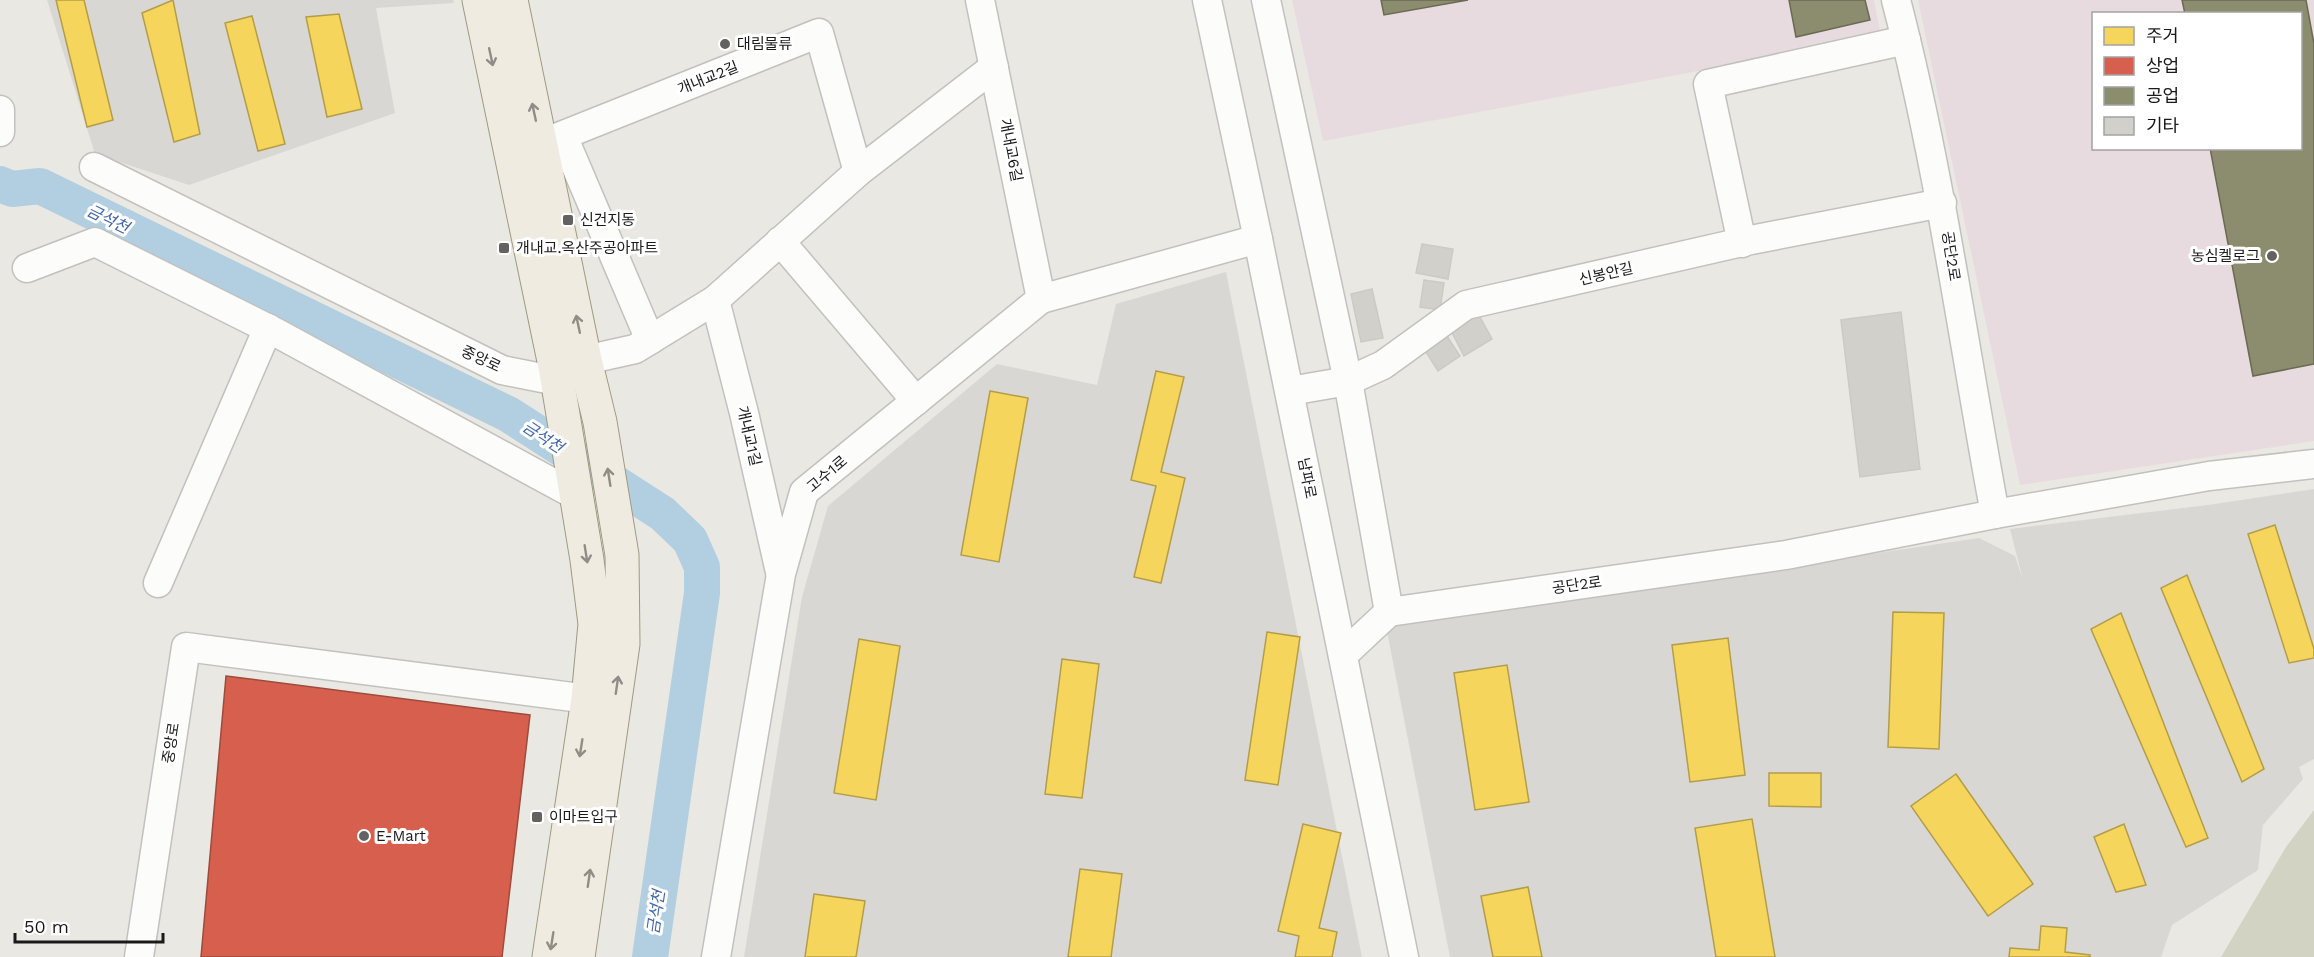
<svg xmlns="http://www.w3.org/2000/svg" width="2314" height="957" font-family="'Work Sans','Noto Sans KR',sans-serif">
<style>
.residential{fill:#d9d7d4}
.industrial{fill:#e8dbe0;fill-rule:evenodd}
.construction{fill:#d2d3c3}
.homes{fill:#f6d55c;stroke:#b49d48;stroke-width:1.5}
.shops{fill:#d6604d;stroke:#9e4b3e;stroke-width:1.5}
.industry{fill:#8c8c6e;stroke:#6a6a55;stroke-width:1.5}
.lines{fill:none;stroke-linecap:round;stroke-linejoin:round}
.river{stroke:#b2cfe1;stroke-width:36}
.building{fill:#d2d0cb;stroke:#cdcac3;stroke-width:1.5}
.minor-casing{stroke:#c2c1be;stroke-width:31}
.major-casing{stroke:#9f9980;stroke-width:35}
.minor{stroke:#fcfcfb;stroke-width:28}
.major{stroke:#f0ebe1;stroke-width:33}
.oneway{stroke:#908d87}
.poi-dot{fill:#636260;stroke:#fff;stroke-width:2}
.labels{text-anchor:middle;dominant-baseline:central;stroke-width:6;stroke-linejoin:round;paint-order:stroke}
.poi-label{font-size:15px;fill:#1a1a1a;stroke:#fff;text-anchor:start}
.street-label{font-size:15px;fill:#1a1a1a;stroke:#fff}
.water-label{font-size:16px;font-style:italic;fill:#4066b0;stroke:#fff}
</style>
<rect width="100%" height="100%" fill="#eae8e2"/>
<g class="residential">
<path d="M47,0H453L454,3L376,8L395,113L189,185L95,154Z"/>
<path d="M1226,272L1362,957H744L802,597L828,506L997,364L1097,385L1116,304Z"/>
<path d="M2314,489V759L2299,767L2303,779L2263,825L2258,870L2172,925L2161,957H1450L1386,626L1979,538L2015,556L2023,580L2010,529L2208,505Z"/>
</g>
<g class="industrial">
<path d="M1292,0H1874L1881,37L1323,141Z"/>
<path d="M1918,0H2314V441L2020,485ZM2094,14H2300V148H2094Z"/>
</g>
<path class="construction" d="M2314,810V957H2221L2286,847Z"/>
<g class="homes">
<path d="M56,0H84L113,120L87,127Z"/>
<path d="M173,0L200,134L174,142L142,13Z"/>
<path d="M339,14L362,109L327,117L306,17Z"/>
<path d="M252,16L285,144L258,151L225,23Z"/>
<path d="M1156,371L1184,377L1161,472L1185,478L1161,583L1134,577L1156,486L1131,480Z"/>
<path d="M990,391L1028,398L999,562L961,555Z"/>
<path d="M2275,525L2314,649V658L2289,663L2248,534Z"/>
<path d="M2187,575L2264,769L2242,782L2161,588Z"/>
<path d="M1893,612L1944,613L1939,749L1888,747Z"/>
<path d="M2121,613L2208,838L2186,847L2091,629Z"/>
<path d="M1267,632L1300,637L1278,785L1245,780Z"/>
<path d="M1728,638L1745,775L1690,782L1672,645Z"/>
<path d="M859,639L900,646L876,800L834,793Z"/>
<path d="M1062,659L1099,664L1082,798L1045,794Z"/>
<path d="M1507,665L1529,802L1475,810L1454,673Z"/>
<path d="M1769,773H1821V807L1769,806Z"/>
<path d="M1956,774L2033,884L1988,916L1911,806Z"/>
<path d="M1752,819L1775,957H1716L1695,828Z"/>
<path d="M1303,824L1341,833L1319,928L1337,932L1332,957H1295L1299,936L1278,931Z"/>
<path d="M2124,824L2146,885L2116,892L2094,837Z"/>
<path d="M1080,869L1122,874L1111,957H1068Z"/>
<path d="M1528,887L1542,957H1493L1481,896Z"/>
<path d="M814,894L865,901L856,957H805Z"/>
<path d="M2041,926L2067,928L2065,952L2090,955V957H2009L2010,948L2039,950Z"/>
</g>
<path class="shops" d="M226,676L530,715L502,957H201Z"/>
<g class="industry">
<path d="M1381,0H1468L1384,15Z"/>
<path d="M1789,0H1865L1870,20L1796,37Z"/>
<path d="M2182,0H2306L2314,44V364L2253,376L2210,148H2300V14H2185Z"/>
</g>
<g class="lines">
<path class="river" d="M0,184L12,189L40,186L508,414L663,514L690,540L702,567V593L650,957"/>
</g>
<g class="building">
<path d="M1422,244L1453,249L1448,279L1416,273Z"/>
<path d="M1424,280L1444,283L1440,310L1420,307Z"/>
<path d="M1372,289L1383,338L1361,342L1351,294Z"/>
<path d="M1475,308L1492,339L1464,356L1449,327Z"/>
<path d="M1901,312L1920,469L1860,477L1841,320Z"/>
<path d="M1443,330L1460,356L1438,371L1421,344Z"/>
</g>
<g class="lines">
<g class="minor-casing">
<g id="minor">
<path d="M980,0L1041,299"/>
<path d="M1207,0L1258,239L1404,957"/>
<path d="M1266,0L1348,381L1389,612"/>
<path d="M1896,0C1940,169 1963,342 1995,514"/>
<path d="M0,110V132"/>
<path d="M563,136L650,340"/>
<path d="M541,144L819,33L858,172"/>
<path d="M94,167L502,370L557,381"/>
<path d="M780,241L916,401"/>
<path d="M1742,243L1708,84L1906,40"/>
<path d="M27,268L95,242L277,333L577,496"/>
<path d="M715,300L744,413L780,572"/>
<path d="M563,365L635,349L715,300L858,172L994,67"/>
<path d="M1290,391L1348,381L1383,365L1466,305L1751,240L1942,203"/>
<path d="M158,583L268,328"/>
<path d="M1389,612L1786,555L1995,514L2209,476L2314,464"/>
<path d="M1343,655L1389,612"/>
<path d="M139,957L186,647L588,699"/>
<path d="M716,957L781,574L804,492L1041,299L1258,239"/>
</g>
</g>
<g class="major-casing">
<g id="major">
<path d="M479,0L555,366L587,560L595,624L588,699L549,957"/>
<path d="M511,0L585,360L600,422L622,555L623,644L578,957"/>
</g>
</g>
<use href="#minor" class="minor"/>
<use href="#major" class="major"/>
</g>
<defs><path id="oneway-shaft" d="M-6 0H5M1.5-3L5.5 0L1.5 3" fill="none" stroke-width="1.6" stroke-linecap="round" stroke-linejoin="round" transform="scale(1.5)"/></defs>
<g class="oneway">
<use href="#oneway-shaft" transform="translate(491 57) rotate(78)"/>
<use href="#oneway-shaft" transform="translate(534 112) rotate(-102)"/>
<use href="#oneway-shaft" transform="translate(578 324) rotate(-102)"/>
<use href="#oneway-shaft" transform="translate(609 477) rotate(-99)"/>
<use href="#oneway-shaft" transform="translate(586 554) rotate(81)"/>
<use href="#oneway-shaft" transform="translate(617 685) rotate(-82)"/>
<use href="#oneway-shaft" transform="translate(581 748) rotate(99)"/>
<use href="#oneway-shaft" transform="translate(589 878) rotate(-82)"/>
<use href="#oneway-shaft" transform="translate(552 941) rotate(99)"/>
</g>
<g class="poi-dot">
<circle cx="725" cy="44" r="6"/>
<rect x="562" y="214" width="12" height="12" rx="3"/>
<rect x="498" y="242" width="12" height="12" rx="3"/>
<circle cx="2272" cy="256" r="6"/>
<rect x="531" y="811" width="12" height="12" rx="3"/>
<circle cx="364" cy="836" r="6"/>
</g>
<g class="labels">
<g class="poi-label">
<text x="737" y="44">대림물류</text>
<text x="580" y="220">신건지동</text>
<text x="516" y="248">개내교.옥산주공아파트</text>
<text x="2260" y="256" text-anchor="end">농심켈로그</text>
<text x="549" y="817">이마트입구</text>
<text x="376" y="836">E-Mart</text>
</g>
<g class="street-label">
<text transform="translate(708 78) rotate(-22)">개내교2길</text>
<text transform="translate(1011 150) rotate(79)">개내교6길</text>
<text transform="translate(1951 256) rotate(81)">공단2로</text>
<text transform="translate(1606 274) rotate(-13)">신봉안길</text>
<text transform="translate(481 359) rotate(25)">중앙로</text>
<text transform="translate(749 436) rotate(77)">개내교1길</text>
<text transform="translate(827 474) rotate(-40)">고수1로</text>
<text transform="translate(1307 478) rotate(79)">남파로</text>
<text transform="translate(1577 585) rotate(-8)">공단2로</text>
<text transform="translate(171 743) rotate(-81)">중앙로</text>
</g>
<g class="water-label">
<text transform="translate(108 219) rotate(26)">금석천</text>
<text transform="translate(543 437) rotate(33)">금석천</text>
<text transform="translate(656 912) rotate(-82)">금석천</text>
</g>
</g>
<rect x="2092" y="12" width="210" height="138" fill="#ffffff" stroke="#a3a3a3" stroke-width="1.5"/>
<rect x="2104" y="27" width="30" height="18" fill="#f6d55c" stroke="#a3a3a3" stroke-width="1.5"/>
<text x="2146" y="42" font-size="18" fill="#1a1a1a">주거</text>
<rect x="2104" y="57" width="30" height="18" fill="#d6604d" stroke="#a3a3a3" stroke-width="1.5"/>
<text x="2146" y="72" font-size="18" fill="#1a1a1a">상업</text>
<rect x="2104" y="87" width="30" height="18" fill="#8c8c6e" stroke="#a3a3a3" stroke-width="1.5"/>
<text x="2146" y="102" font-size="18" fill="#1a1a1a">공업</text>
<rect x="2104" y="117" width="30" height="18" fill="#d2d0cb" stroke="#a3a3a3" stroke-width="1.5"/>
<text x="2146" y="132" font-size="18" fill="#1a1a1a">기타</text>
<path d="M15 933v9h148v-9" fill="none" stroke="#1a1a1a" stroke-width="3"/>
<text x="24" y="933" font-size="18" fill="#1a1a1a" stroke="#ffffff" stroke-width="4.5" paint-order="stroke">50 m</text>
</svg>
